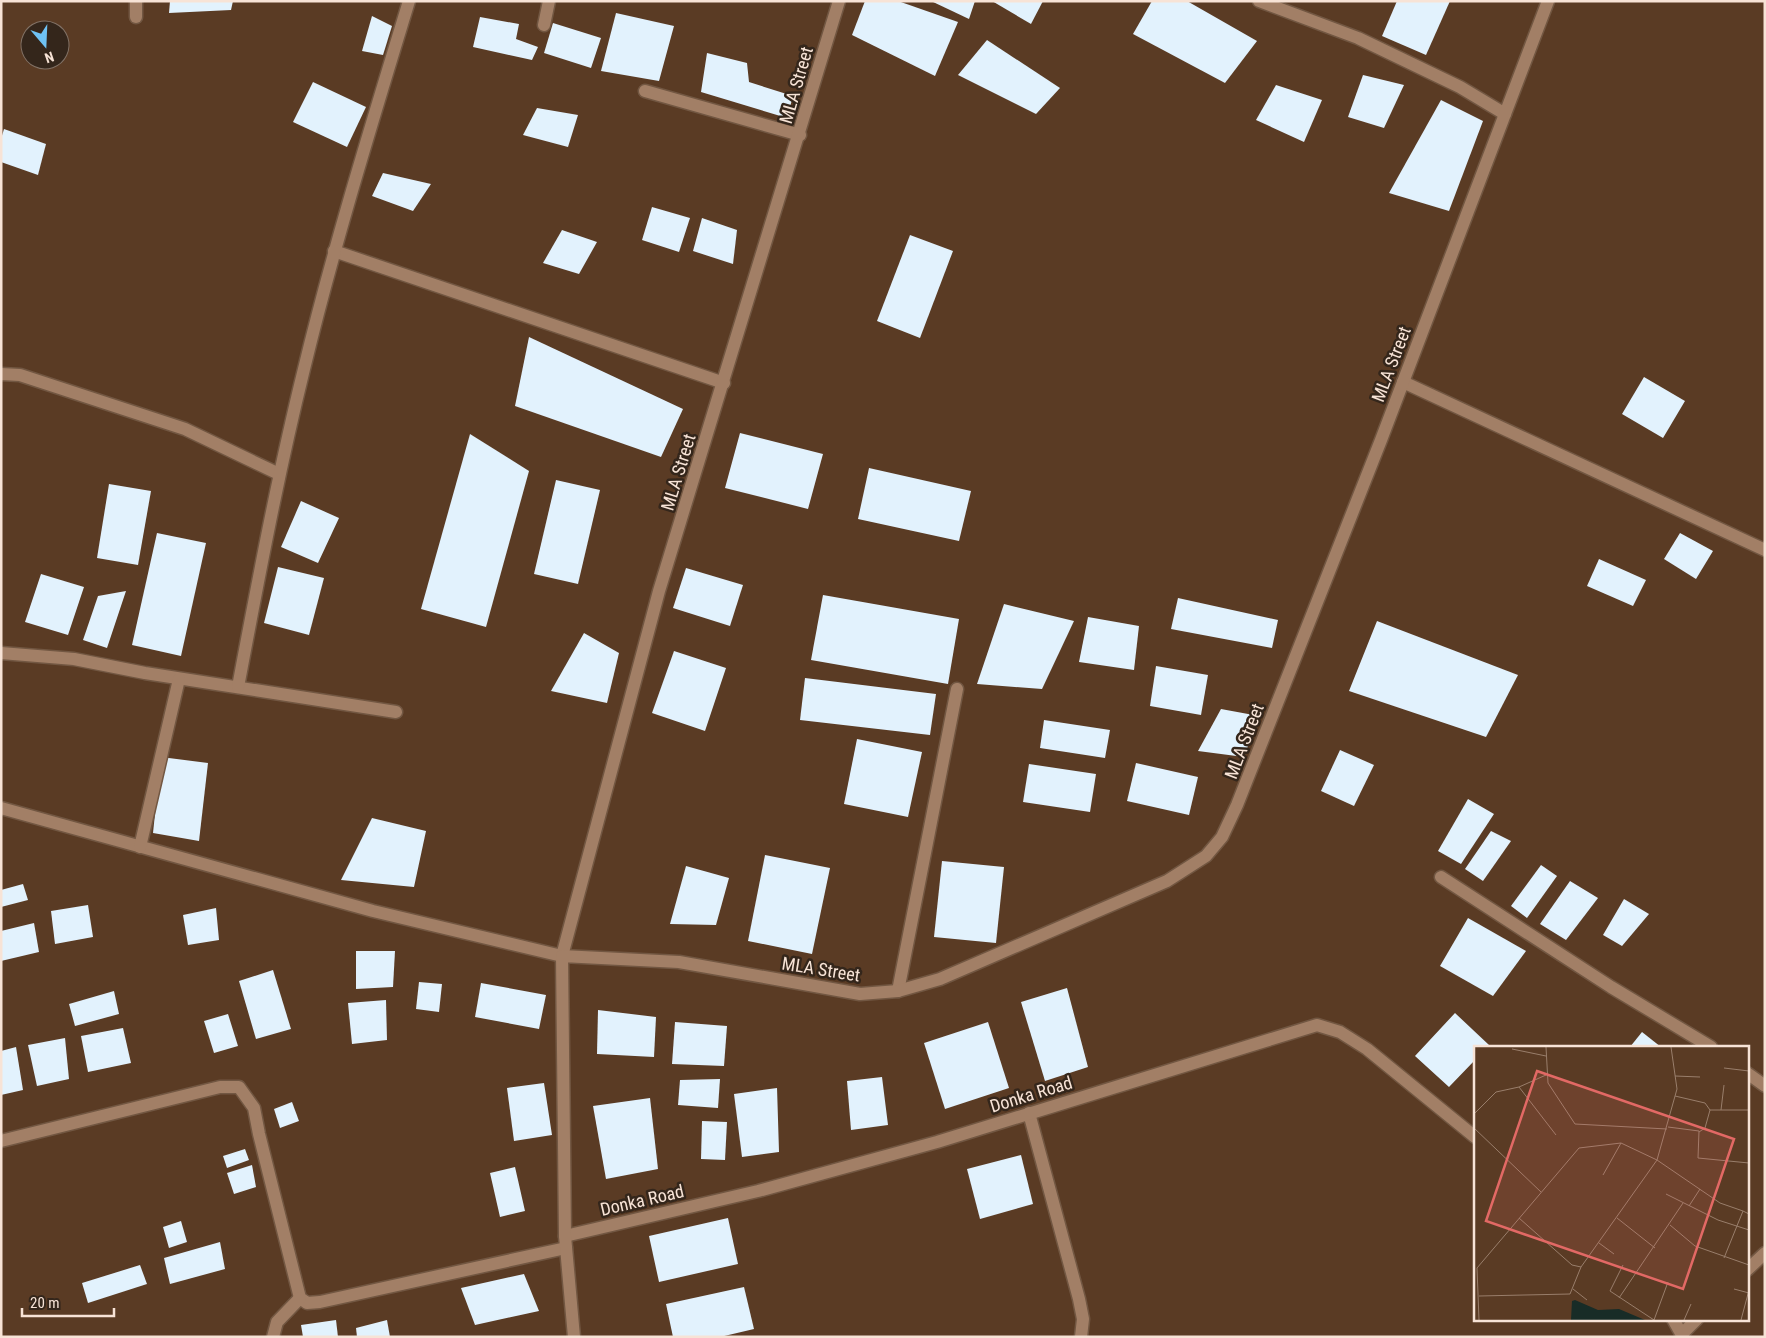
<svg xmlns="http://www.w3.org/2000/svg" width="1766" height="1338" font-family="'Roboto Condensed',sans-serif">
<style>
.building{fill:#e2f2fd}
.lines{fill:none;stroke-linecap:round;stroke-linejoin:round}
.lane-casing{stroke:#725742;stroke-width:15}
.street-casing{stroke:#725742;stroke-width:15}
.lane{stroke:#a27f66;stroke-width:12}
.street{stroke:#a27f66;stroke-width:12}
.labels{text-anchor:middle;dominant-baseline:central;stroke-width:5;stroke-linejoin:round;paint-order:stroke}
.street-label{font-size:18px;fill:#f7e3d6;stroke:#34261b}
.inset-road{fill:none;stroke:#997e6b;stroke-width:1}
.view{fill:#e26965;fill-opacity:0.15;stroke:#e26965;stroke-width:2.5}
.inset-edge{fill:none;stroke:#f7e3d6;stroke-width:2.5}
</style>
<rect width="100%" height="100%" fill="#5a3b24"/>
<g class="building">
<path d="M170,1H233L231,10L169,13Z"/>
<path d="M865,1H898L958,22L935,76L852,35Z"/>
<path d="M931,1H975L969,19Z"/>
<path d="M992,1H1043L1031,24Z"/>
<path d="M1152,1H1187L1257,41L1225,83L1133,34Z"/>
<path d="M1397,1H1450L1426,55L1382,36Z"/>
<path d="M616,13L674,26L659,81L601,71Z"/>
<path d="M372,16L392,26L383,55L362,51Z"/>
<path d="M480,17L519,24L516,39L538,47L532,60L473,47Z"/>
<path d="M553,23L601,38L591,68L544,53Z"/>
<path d="M987,40L1060,88L1036,114L958,75Z"/>
<path d="M707,53L747,63L749,82L793,96L787,118L701,92Z"/>
<path d="M1363,75L1404,85L1384,128L1348,117Z"/>
<path d="M313,82L366,107L347,147L293,122Z"/>
<path d="M1276,85L1322,100L1304,142L1256,120Z"/>
<path d="M1441,100L1483,121L1449,211L1389,193Z"/>
<path d="M537,108L578,115L568,147L523,135Z"/>
<path d="M4,129L46,144L38,175L1,162V139Z"/>
<path d="M383,173L431,184L413,211L372,196Z"/>
<path d="M652,207L690,218L679,252L642,240Z"/>
<path d="M702,218L737,230L733,264L693,251Z"/>
<path d="M562,230L597,242L579,274L543,263Z"/>
<path d="M910,235L953,251L920,338L877,321Z"/>
<path d="M529,337L683,409L661,457L515,406Z"/>
<path d="M1644,377L1685,401L1663,438L1622,414Z"/>
<path d="M740,433L823,454L808,509L725,488Z"/>
<path d="M470,434L529,471L486,627L421,609Z"/>
<path d="M869,468L971,491L959,541L858,519Z"/>
<path d="M556,480L600,490L578,584L534,574Z"/>
<path d="M109,484L151,491L138,565L97,558Z"/>
<path d="M301,501L339,518L318,563L281,547Z"/>
<path d="M157,533L206,543L181,656L132,645Z"/>
<path d="M1680,533L1713,551L1696,579L1664,559Z"/>
<path d="M1599,559L1646,580L1633,606L1587,586Z"/>
<path d="M278,567L324,578L309,635L264,623Z"/>
<path d="M686,568L743,585L730,626L673,608Z"/>
<path d="M41,574L84,587L68,635L25,622Z"/>
<path d="M126,591L107,648L83,640L98,596Z"/>
<path d="M823,595L959,619L948,684L811,660Z"/>
<path d="M1178,598L1278,620L1272,648L1171,629Z"/>
<path d="M1004,604L1074,621L1042,689L977,684Z"/>
<path d="M1088,617L1139,626L1134,670L1079,662Z"/>
<path d="M1377,621L1518,675L1486,737L1349,691Z"/>
<path d="M584,633L619,653L607,703L551,691Z"/>
<path d="M674,651L726,668L705,731L652,713Z"/>
<path d="M1156,666L1208,675L1201,715L1150,706Z"/>
<path d="M805,678L936,694L930,735L800,720Z"/>
<path d="M1221,709L1259,716L1244,757L1198,751Z"/>
<path d="M1044,720L1110,730L1105,758L1040,748Z"/>
<path d="M857,739L922,752L908,817L844,804Z"/>
<path d="M1340,750L1374,765L1354,806L1321,791Z"/>
<path d="M161,757L208,763L199,841L153,833Z"/>
<path d="M1136,763L1198,777L1189,815L1127,801Z"/>
<path d="M1029,764L1096,774L1090,812L1023,802Z"/>
<path d="M1468,799L1494,814L1461,864L1438,851Z"/>
<path d="M372,818L426,831L414,887L341,880Z"/>
<path d="M1491,831L1511,841L1483,881L1465,869Z"/>
<path d="M765,855L830,868L812,954L748,941Z"/>
<path d="M942,861L1004,867L996,943L934,937Z"/>
<path d="M1541,865L1557,876L1527,918L1511,906Z"/>
<path d="M686,866L729,878L716,925L670,924Z"/>
<path d="M1570,881L1598,898L1566,940L1540,924Z"/>
<path d="M23,884L28,900L1,907V890Z"/>
<path d="M1624,899L1649,914L1622,946L1603,935Z"/>
<path d="M88,905L93,937L55,944L51,911Z"/>
<path d="M216,908L219,940L188,945L183,915Z"/>
<path d="M1468,918L1526,951L1493,996L1440,966Z"/>
<path d="M34,923L39,952L1,961V931Z"/>
<path d="M356,951H395L393,987L356,989Z"/>
<path d="M273,970L291,1029L256,1039L239,981Z"/>
<path d="M419,982L442,984L439,1012L416,1009Z"/>
<path d="M481,983L546,995L539,1029L475,1017Z"/>
<path d="M1067,988L1088,1067L1045,1081L1021,1002Z"/>
<path d="M114,991L119,1014L75,1026L69,1004Z"/>
<path d="M386,1000L387,1040L352,1044L348,1003Z"/>
<path d="M598,1010L656,1017L654,1057L597,1054Z"/>
<path d="M1455,1013L1489,1045L1475,1047V1060L1449,1087L1415,1056Z"/>
<path d="M228,1014L238,1046L214,1053L204,1021Z"/>
<path d="M675,1022L727,1026L724,1066L672,1064Z"/>
<path d="M988,1022L1009,1088L945,1109L924,1043Z"/>
<path d="M123,1028L131,1063L88,1072L81,1036Z"/>
<path d="M1642,1032L1661,1047H1630Z"/>
<path d="M65,1038L69,1079L37,1086L28,1045Z"/>
<path d="M16,1047L23,1090L1,1095V1051Z"/>
<path d="M882,1077L888,1125L851,1130L847,1081Z"/>
<path d="M720,1079L718,1108L678,1105L680,1080Z"/>
<path d="M544,1083L552,1135L514,1141L507,1088Z"/>
<path d="M777,1088L779,1152L742,1157L734,1094Z"/>
<path d="M650,1098L658,1169L606,1179L593,1106Z"/>
<path d="M292,1102L299,1121L280,1128L274,1109Z"/>
<path d="M702,1121L727,1122L725,1160L701,1159Z"/>
<path d="M245,1149L249,1160L227,1168L223,1156Z"/>
<path d="M1021,1155L1033,1204L980,1219L967,1169Z"/>
<path d="M252,1165L256,1187L234,1194L227,1173Z"/>
<path d="M515,1167L525,1211L500,1217L490,1173Z"/>
<path d="M728,1218L738,1264L659,1282L649,1236Z"/>
<path d="M181,1221L187,1242L169,1248L163,1227Z"/>
<path d="M220,1242L225,1269L170,1284L164,1258Z"/>
<path d="M140,1265L147,1284L88,1303L82,1283Z"/>
<path d="M524,1274L539,1311L475,1325L461,1288Z"/>
<path d="M744,1287L754,1329L720,1337H673L666,1304Z"/>
<path d="M336,1320L338,1337H303L301,1325Z"/>
<path d="M387,1320L390,1337H357L356,1328Z"/>
</g>
<g class="lines">
<g class="lane-casing">
<path id="lane" d="M1029,1113L1079,1299L1083,1319L1081,1337"/>
</g>
<g class="street-casing">
<g id="street">
<path d="M1259,1L1358,38L1460,87L1505,114"/>
<path d="M136,17V1"/>
<path d="M544,25L549,1"/>
<path d="M645,91L800,135"/>
<path d="M334,251L724,383"/>
<path d="M1,374L20,375L185,429L279,474"/>
<path d="M1403,382L1765,550"/>
<path d="M1,653L74,659L145,673L396,712"/>
<path d="M238,687C258,581 278,474 304,369C334,245 372,123 409,1"/>
<path d="M1,808L373,911L562,956L659,591L839,1"/>
<path d="M140,847L179,679"/>
<path d="M1441,877L1611,987L1711,1047"/>
<path d="M898,991L957,689"/>
<path d="M1747,1073L1765,1086"/>
<path d="M1,1141L220,1087H239L254,1108L259,1134L300,1298L307,1303L320,1302L566,1248"/>
<path d="M565,1236L758,1191L937,1142L1317,1025L1340,1032L1367,1049L1475,1137"/>
<path d="M1747,1270L1765,1253"/>
<path d="M1673,1319L1683,1337"/>
<path d="M1682,1334L1697,1319"/>
<path d="M273,1337L277,1322L300,1298"/>
<path d="M574,1337L565,1236L562,956L679,962L860,994L898,991L940,979L1167,881L1206,856L1222,837L1237,805L1381,440L1548,1"/>
</g>
</g>
<use href="#lane" class="lane"/>
<use href="#street" class="street"/>
</g>
<g class="labels">
<g class="street-label">
<text transform="translate(796 85) rotate(-74)">MLA Street</text>
<text transform="translate(1391 364) rotate(-69)">MLA Street</text>
<text transform="translate(678 472) rotate(-73)">MLA Street</text>
<text transform="translate(1244 741) rotate(-69)">MLA Street</text>
<text transform="translate(821 969) rotate(9)">MLA Street</text>
<text transform="translate(1031 1094) rotate(-17)">Donka Road</text>
<text transform="translate(642 1200) rotate(-13)">Donka Road</text>
</g>
</g>
<g transform="translate(1474 1046)">
<rect width="275" height="275" fill="#5a3b24"/>
<path d="M101,254L124,264L145,263L171,274H97L98,255Z" fill="#182c27"/>
<path class="inset-road" d="M72,1L74,37L101,78L193,83M38,3L72,10M250,22L275,25M201,30L226,31M45,41L82,89M201,50L231,57L236,64M247,64L250,39M0,68L22,46L45,41L72,29M194,81L225,85L224,112L275,117M0,82L67,146M225,86L231,82L236,64H275M129,129L147,97M192,148L244,174L275,184M215,160L226,143M45,172L98,219L107,221M143,172L181,202M196,179L221,200L275,219M125,197L140,208M250,212L269,165L275,168M149,219L136,245L180,274M99,243L113,254M260,243L275,247M5,250L96,248L107,221L183,114L246,157L269,165M145,252L209,157M5,274L3,222L105,102L147,97L183,114L203,43L197,1M180,274L194,236M210,274L217,258M267,274L275,244"/>
<path class="view" d="M63,25L260,93L209,243L12,175Z"/>
<rect width="275" height="275" class="inset-edge"/>
</g>
<rect width="1766" height="1338" fill="none" stroke="#f7e3d6" stroke-width="5"/>
<g transform="translate(45 45) rotate(161)"><circle r="24" fill="#34261b" stroke="#827266"/>
<path d="M0-4L9 19L0 12L-9 19Z" fill="#6fc2f4"/>
<text y="-8" font-size="14" font-weight="bold" text-anchor="middle" fill="#f7e3d6">N</text>
</g>
<path d="M22 1308v8h92v-8" fill="none" stroke="#f7e3d6" stroke-width="2.5"/>
<text x="30" y="1308" font-size="15" fill="#f7e3d6" stroke="#34261b" stroke-width="4" paint-order="stroke">20 m</text>
</svg>
